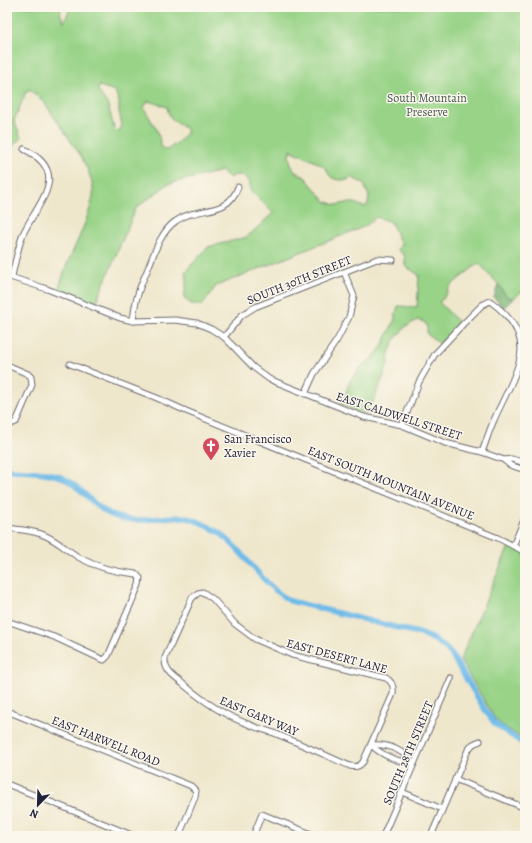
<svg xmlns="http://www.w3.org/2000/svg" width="532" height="843" font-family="Alegreya,serif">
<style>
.green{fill:#98d387;stroke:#5d7a61;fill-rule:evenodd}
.forest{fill:#7ab574;stroke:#4e6c58}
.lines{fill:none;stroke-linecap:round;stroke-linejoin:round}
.canal{stroke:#6fbbe8;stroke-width:5.5}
.minor-casing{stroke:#6a676e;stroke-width:7}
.minor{stroke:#fff;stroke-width:5}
.labels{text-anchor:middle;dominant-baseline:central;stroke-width:3;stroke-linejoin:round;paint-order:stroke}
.park-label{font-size:12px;fill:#455752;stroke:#fbf7ec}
.street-label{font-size:12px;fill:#22223b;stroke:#fbf7ec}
.poi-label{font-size:12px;fill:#22223b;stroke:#fbf7ec;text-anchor:start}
</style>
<rect width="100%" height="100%" fill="#fbf7ec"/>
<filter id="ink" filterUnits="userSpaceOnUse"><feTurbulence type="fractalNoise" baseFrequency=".025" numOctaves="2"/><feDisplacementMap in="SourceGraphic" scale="8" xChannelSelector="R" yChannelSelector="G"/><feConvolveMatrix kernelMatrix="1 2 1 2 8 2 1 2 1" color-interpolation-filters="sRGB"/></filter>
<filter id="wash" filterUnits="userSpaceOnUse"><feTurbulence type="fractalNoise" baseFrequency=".012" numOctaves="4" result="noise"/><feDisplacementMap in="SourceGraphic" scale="16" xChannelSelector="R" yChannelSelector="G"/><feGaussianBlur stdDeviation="0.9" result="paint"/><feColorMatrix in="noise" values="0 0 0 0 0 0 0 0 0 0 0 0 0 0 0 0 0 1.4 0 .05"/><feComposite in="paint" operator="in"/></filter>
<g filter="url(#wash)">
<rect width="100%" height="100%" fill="#efe7cc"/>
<g class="green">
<path d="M7,7H62L60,13L64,22L71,7H525V289L514,298L507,297L498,284L479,263L450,286L443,299L439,302L459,323L440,344L427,334V326L424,322L418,320L406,326L395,339L389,353L388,365L368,414L354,411L341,404L350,381L363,365L371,360L381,348L394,321L398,306L417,307L419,275L405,266V256L398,250L401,244L391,222L376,217L366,226L216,286L203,305C194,306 190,305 184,297L187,278L185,272L208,247L247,237L273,213L250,190V185L246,178C240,174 235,174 230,178L222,171L168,184L136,208L95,305L58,290C61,282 64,273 67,264C74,249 96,203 93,188C92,178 86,166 81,156L44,102L29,89L25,94L14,121L21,138L14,144L13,147L7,149ZM99,86L115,91L119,102V112L122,125L120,130L117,131L114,128L108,105L98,91ZM148,101L167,107C170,123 177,121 187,130C183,140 175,144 167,150L162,148L157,130L145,110L144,107ZM291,150C300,155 310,159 320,164C333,171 323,181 348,180L350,177L363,183L369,196L368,204L364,207L355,203H346L336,205L325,201L305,177L296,172L291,165L289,155Z"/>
<path d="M510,544L525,552V740L503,726L495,719L460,660Z"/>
</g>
<path class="forest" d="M498,284L507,297L514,298L503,308L498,301L494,298Z"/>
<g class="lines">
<path class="canal" d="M7,468L12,470C28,472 48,471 63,478C83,487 96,511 117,517C138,524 160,516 181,517C193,517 210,527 220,533C224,536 228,540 231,543C251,562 266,587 290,601L422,634C434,639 443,644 451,654L487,713L495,724L525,745"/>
</g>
</g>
<g filter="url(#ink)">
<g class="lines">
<g class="minor-casing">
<g id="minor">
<path d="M7,276L47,289L120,318L133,321L175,320L197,323L211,329L224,337L233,346L253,367L269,379L364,417L402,425L445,443L482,452L504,460L510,465L525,470"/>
<path d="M12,276C15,262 18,248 23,234C38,202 72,173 24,149"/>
<path d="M133,321C134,312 135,303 138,294C140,286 144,278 147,271C154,254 160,232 176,221C198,205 227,218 238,187"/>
<path d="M224,337L242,315L255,307L377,259L393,260"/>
<path d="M70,364L157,398L186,411L498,538L525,552"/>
<path d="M7,365L28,374L31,377L32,385L16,422L11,424H7"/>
<path d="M305,394L314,374L337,340L349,317L354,296L344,272"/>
<path d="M402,425L419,382L435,354L463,324L482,305L490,301C505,312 521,329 521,349C521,369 502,401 494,420C489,431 486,442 482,452"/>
<path d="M504,460L512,459L525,463"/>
<path d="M7,528C20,530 34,530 46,536C59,542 68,551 80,558C98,568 116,572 136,574L140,578L139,585L108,656L104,660L99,658L54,637L7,621"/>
<path d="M513,546L525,518"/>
<path d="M203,592L213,599L235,624L255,639L292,655L386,678C393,682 394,687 393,694L363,762C359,767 356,767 350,766C325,755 299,743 274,733C265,730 256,728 248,724C223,715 203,701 183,684C174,677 164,671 165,658L192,598L198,593Z"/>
<path d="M7,711L191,786L196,791L195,797L179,836"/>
<path d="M371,745C388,743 403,751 414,763"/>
<path d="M371,745C384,757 397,762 414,763"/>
<path d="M455,779L525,808"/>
<path d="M7,784L134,836"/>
<path d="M402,792L442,809"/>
<path d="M253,836L262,814L316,836"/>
<path d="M383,836L451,678"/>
<path d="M431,836L468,750L473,744L480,741"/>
</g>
</g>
<use href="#minor" class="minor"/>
</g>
</g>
<defs>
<g id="church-pin" transform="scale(0.9)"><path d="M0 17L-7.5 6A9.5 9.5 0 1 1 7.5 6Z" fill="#d1495b" stroke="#fbf7ec"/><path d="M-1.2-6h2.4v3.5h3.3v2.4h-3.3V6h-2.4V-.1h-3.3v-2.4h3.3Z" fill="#fff"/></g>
</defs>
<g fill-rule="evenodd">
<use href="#church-pin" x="211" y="446"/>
</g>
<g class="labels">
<g class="park-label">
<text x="427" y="98">South Mountain<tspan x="427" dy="14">Preserve</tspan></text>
</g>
<g class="street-label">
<text transform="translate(299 280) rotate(-22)">SOUTH 30TH STREET</text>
<text transform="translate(399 416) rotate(18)">EAST CALDWELL STREET</text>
<text transform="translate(391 483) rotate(22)">EAST SOUTH MOUNTAIN AVENUE</text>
<text transform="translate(337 656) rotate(15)">EAST DESERT LANE</text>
<text transform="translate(259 716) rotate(23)">EAST GARY WAY</text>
<text transform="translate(106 741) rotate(22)">EAST HARWELL ROAD</text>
<text transform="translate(408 753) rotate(-67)">SOUTH 28TH STREET</text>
</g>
<g class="poi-label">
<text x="224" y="439">San Francisco<tspan x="224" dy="14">Xavier</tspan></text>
</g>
</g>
<rect width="532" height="843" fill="none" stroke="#fbf7ec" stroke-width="24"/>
<g transform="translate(38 805) rotate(203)" stroke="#fbf7ec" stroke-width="3" paint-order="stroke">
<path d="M0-3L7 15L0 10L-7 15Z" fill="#22223b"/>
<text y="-6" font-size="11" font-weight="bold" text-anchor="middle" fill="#22223b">N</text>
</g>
</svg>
